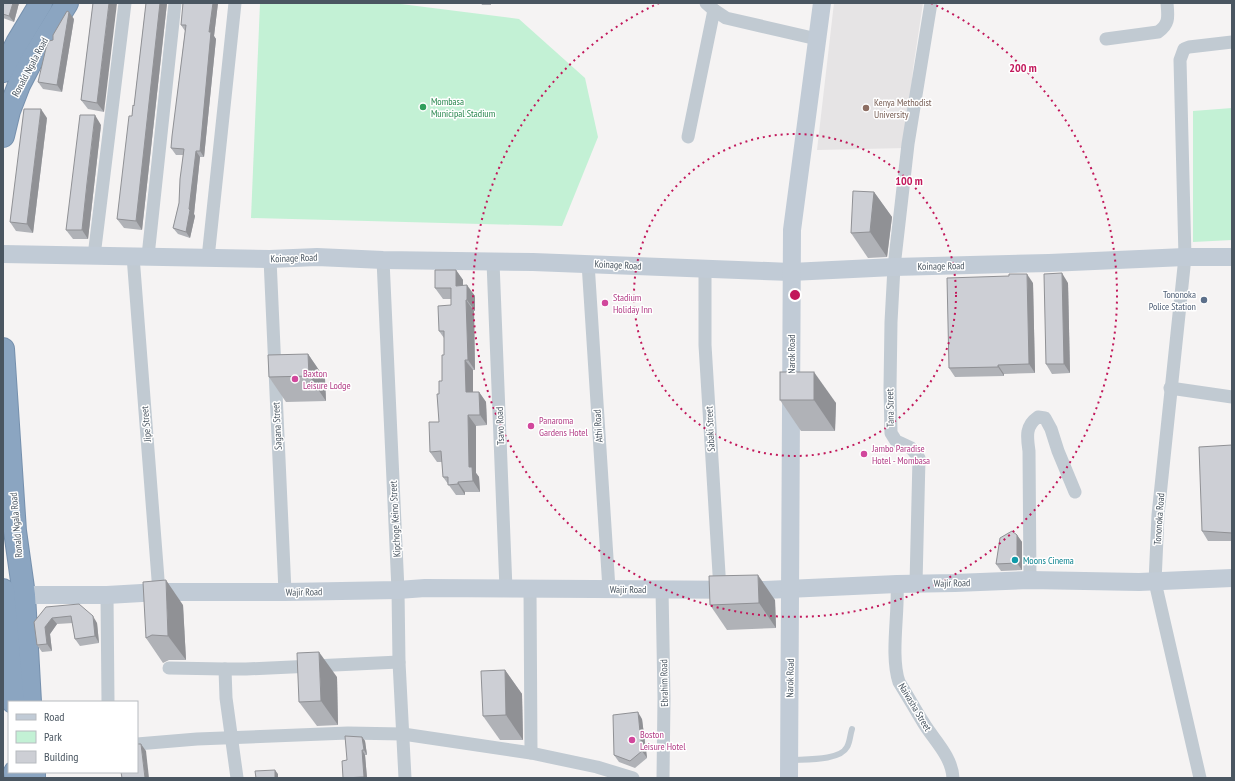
<svg xmlns="http://www.w3.org/2000/svg" width="1235" height="781" font-family="'PT Sans Narrow',sans-serif">
<style>
.education{fill:#e6e4e5}
.green{fill:#c3f1d5}
.lines{fill:none;stroke-linecap:round;stroke-linejoin:round}
.highway-casing{stroke:#7690ad;stroke-width:24}
.lane{stroke:#c1cad2;stroke-width:6}
.street{stroke:#c1cad2;stroke-width:13}
.secondary{stroke:#c1cbd6;stroke-width:18}
.highway{stroke:#8ba5c1;stroke-width:22}
.wall{fill:#b0b2b7}
.shaded-wall{fill:#909195}
.building{fill:#cdcfd5;stroke:#909195}
.ring{fill:none;stroke:#c2185b;stroke-width:2;stroke-dasharray:2 4}
.leisure-dot{fill:#2e9e5b;stroke:#fff;stroke-width:1.5}
.education-dot{fill:#8d6e63;stroke:#fff;stroke-width:1.5}
.service-dot{fill:#5c6f8a;stroke:#fff;stroke-width:1.5}
.hotel-dot{fill:#d1479c;stroke:#fff;stroke-width:1.5}
.culture-dot{fill:#0f9aa8;stroke:#fff;stroke-width:1.5}
.labels{text-anchor:middle;dominant-baseline:central;stroke-width:3;stroke-linejoin:round;paint-order:stroke}
.street-label{font-size:10px;fill:#4a5661;stroke:#fff}
.leisure-label{font-size:10px;fill:#27864d;stroke:#fff;text-anchor:start}
.education-label{font-size:10px;fill:#785e54;stroke:#fff;text-anchor:start}
.service-label{font-size:10px;fill:#4e5e75;stroke:#fff;text-anchor:end}
.hotel-label{font-size:10px;fill:#b23c85;stroke:#fff;text-anchor:start}
.culture-label{font-size:10px;fill:#0d838f;stroke:#fff;text-anchor:start}
.centre{fill:#c2185b;stroke:#fff;stroke-width:2}
.ring-label{font-size:12px;text-anchor:middle;font-weight:bold;fill:#c2185b;stroke:#fff;stroke-width:3;stroke-linejoin:round;paint-order:stroke}
</style>
<rect width="100%" height="100%" fill="#f5f3f3"/>
<path class="education" d="M834,3H923L913,69L906,148L817,150Z"/>
<g class="green">
<path d="M260,3H393L519,19L585,78L598,137L562,226L251,218Z"/>
<path d="M1232,108V240L1193,242V111Z"/>
</g>
<g class="lines">
<g class="highway-casing">
<g id="highway">
<path d="M3,71L17,43L41,3"/>
<path d="M3,136L9,111L19,85L33,58L67,3"/>
<path d="M3,349L15,531L24,595L30,702"/>
<path d="M3,590L13,702"/>
<path d="M15,772L16,778"/>
<path d="M34,772V778"/>
</g>
</g>
<path class="lane" d="M791,760C805,759 840,761 847,747C850,742 850,735 852,729"/>
<g class="street">
<path d="M706,3L714,10L726,18L817,39"/>
<path d="M1106,39L1158,32C1170,24 1168,16 1167,3"/>
<path d="M688,137L714,10"/>
<path d="M94,256L125,3"/>
<path d="M133,256L159,592"/>
<path d="M148,256L175,3"/>
<path d="M208,258L235,3"/>
<path d="M270,259L285,592"/>
<path d="M383,260L398,590L399,662L405,778"/>
<path d="M493,262L506,589"/>
<path d="M588,263L609,589"/>
<path d="M705,268V345L720,590"/>
<path d="M1170,388L1232,397"/>
<path d="M1030,580L1029,451C1027,437 1025,426 1038,417L1045,418L1051,429L1058,451L1075,492"/>
<path d="M897,584C899,612 890,656 899,682C907,695 915,709 923,722C933,739 952,756 953,778"/>
<path d="M916,584L919,458L911,448L896,441L891,433L890,388L891,322L894,267L908,144L931,3"/>
<path d="M530,589L531,753"/>
<path d="M662,589L664,698L663,778"/>
<path d="M107,595L108,702"/>
<path d="M169,668L225,669"/>
<path d="M137,744L197,739L348,733L403,734L531,753L597,767L633,778"/>
<path d="M237,778L226,698L225,669H246L399,662"/>
<path d="M1200,778L1155,582L1158,515L1185,257L1180,60L1184,49L1189,47L1232,42"/>
</g>
<g class="secondary">
<path d="M3,254L270,259L317,257L383,260L533,262L791,272L894,267L1049,263L1185,257H1232"/>
<path d="M24,595H107L159,592H285L398,590L425,588L765,590L897,584L955,583L1030,580L1139,582L1232,578"/>
<path d="M789,778L792,230L822,3"/>
</g>
<use href="#highway" class="highway"/>
</g>
<g class="wall">
<path d="M3,3H19L14,22L3,18Z"/>
<path d="M93,3L104,112L88,109L81,100Z"/>
<path d="M146,3H167L142,230L124,228L117,219L132,116L134,106Z"/>
<path d="M183,3H218L214,36L216,39L204,157H200L194,214L195,216L190,238L178,234L173,228L179,203L183,155H176L171,148L185,31L181,25Z"/>
<path d="M481,3H491V5H482Z"/>
<path d="M74,19L62,92L43,89L38,82L53,40Z"/>
<path d="M47,118L33,233L16,231L10,222Z"/>
<path d="M101,125L88,239H73L66,230Z"/>
<path d="M874,192L892,217L887,257L868,258L851,233Z"/>
<path d="M456,270L463,280V285L475,296V311H474L475,370H473V392H479L486,402L487,425L476,426V473L479,477L480,492H465V495H456L443,477L442,462H437L430,452L439,422V394L442,381L444,355V338L439,331L451,305V299H443L435,288Z"/>
<path d="M1033,283L1035,373L1004,374V376L955,377L949,368Z"/>
<path d="M1068,283L1070,373L1052,374L1046,364Z"/>
<path d="M308,354L325,379L326,401L286,402L269,377Z"/>
<path d="M780,372L836,403L835,431H801L780,400Z"/>
<path d="M1232,445V541H1208L1202,531Z"/>
<path d="M1017,535L1022,542V570L1001,571L996,564Z"/>
<path d="M775,600L776,628L727,630L710,605Z"/>
<path d="M183,605L186,660H169L163,663L146,638Z"/>
<path d="M46,607L97,623L99,643L80,646L75,639L73,623L57,624L50,634L52,651L42,652L37,645Z"/>
<path d="M505,670L522,694L523,740H500L483,716Z"/>
<path d="M337,677L338,725L317,726L299,702Z"/>
<path d="M642,719L647,758L635,768L619,762L614,755Z"/>
<path d="M362,737L365,741L367,755H365L367,778H343Z"/>
</g>
<g class="shaded-wall">
<path d="M13,3H19L14,22L9,16Z"/>
<path d="M109,3H117L104,112L97,103Z"/>
<path d="M160,3H167L142,230L136,221Z"/>
<path d="M213,3H218L214,36L216,39L204,157L200,151L209,32Z"/>
<path d="M69,12L74,19L62,92L57,85Z"/>
<path d="M41,109L47,118L33,233L27,224Z"/>
<path d="M95,115L101,125L88,239L82,230Z"/>
<path d="M196,151L200,157L194,214L195,216L190,238L186,232Z"/>
<path d="M874,192L892,217L887,257L870,232Z"/>
<path d="M456,270L463,280V296L456,286Z"/>
<path d="M1062,273L1068,283L1070,373L1064,364Z"/>
<path d="M1027,274L1033,283L1035,373L1029,364Z"/>
<path d="M467,285L475,296V311L467,300Z"/>
<path d="M466,300L474,311L475,370L468,360Z"/>
<path d="M308,354L325,379L326,401L309,376Z"/>
<path d="M465,360L473,370V403L466,392Z"/>
<path d="M998,365L1004,374V376L998,367Z"/>
<path d="M814,372L836,403L835,431L814,400Z"/>
<path d="M479,392L486,402L487,425L480,415Z"/>
<path d="M468,415L476,426V473L479,477L480,492L473,481L469,467Z"/>
<path d="M458,482L465,492V495L458,484Z"/>
<path d="M1017,535L1022,542V570L1017,563Z"/>
<path d="M758,575L775,600L776,628L759,603Z"/>
<path d="M166,580L183,605L186,660L168,636Z"/>
<path d="M93,616L97,623L99,643L95,636Z"/>
<path d="M52,618L57,624L50,634L52,651L47,644L45,627Z"/>
<path d="M319,652L337,677L338,725L321,701Z"/>
<path d="M505,670L522,694L523,740L506,715Z"/>
<path d="M638,712L642,719L647,758L642,751Z"/>
<path d="M362,737L365,741L367,755L364,750Z"/>
<path d="M141,744L146,751L149,778H145Z"/>
<path d="M362,750L365,755L367,778H364V777Z"/>
<path d="M275,770L278,774V778H275Z"/>
</g>
<g class="building">
<path d="M3,3H13L9,16L3,14Z"/>
<path d="M93,3H109L97,103L81,100Z"/>
<path d="M146,3H160L136,221L117,219L129,116H132L133,105L134,106Z"/>
<path d="M183,3H213L209,32H211L200,151H196L189,209L190,210L186,232L173,228L179,203L180,179L184,149L171,148L172,136L186,25H181Z"/>
<path d="M67,11L69,12L57,85L38,82L46,48L49,41L53,40V35Z"/>
<path d="M24,109H41L27,224L10,222Z"/>
<path d="M80,115H95L87,183L82,230H66Z"/>
<path d="M853,191L874,192L870,232L851,233Z"/>
<path d="M435,270H456V286L467,285V300H466L468,360H465L466,392H479L480,415H468L469,467H472L473,481L458,482V484L448,485V477H443L441,451L430,452L429,422H439L437,394H439V381H442V355H444V331H439L438,306L451,305V288H435Z"/>
<path d="M1062,273L1064,364H1046L1044,274Z"/>
<path d="M1009,274H1027L1029,364L998,365V367L949,368L947,278L1009,276Z"/>
<path d="M308,354L309,376L269,377L268,355Z"/>
<rect x="780" y="372" width="34" height="28"/>
<path d="M1232,445V533L1202,531L1199,447Z"/>
<path d="M1012,531L1017,535V563L996,564L1000,538Z"/>
<path d="M758,575L759,603L710,605L709,576Z"/>
<path d="M166,580L168,636L152,635L146,638L143,582Z"/>
<path d="M79,604L93,616L95,636L75,639L71,616L52,618L45,627L47,644L37,645L34,622L46,607Z"/>
<path d="M319,652L321,701L299,702L297,653Z"/>
<path d="M505,670L506,715L483,716L481,671Z"/>
<path d="M638,712L642,751L630,761L614,755L613,715Z"/>
<path d="M345,736L362,737L364,750H362L364,777L343,778L342,761L347,760Z"/>
<path d="M137,744H141L145,778H122L121,772H137Z"/>
<path d="M275,770V778H256L255,771Z"/>
</g>
<g class="ring">
<circle cx="795" cy="295" r="161"/>
<path d="M931 3A322 322 0 1 1 659 3"/>
</g>
<circle class="leisure-dot" cx="423" cy="107" r="4"/>
<circle class="education-dot" cx="866" cy="108" r="4"/>
<circle class="service-dot" cx="1204" cy="300" r="4"/>
<g class="hotel-dot">
<circle cx="605" cy="303" r="4"/>
<circle cx="295" cy="379" r="4"/>
<circle cx="531" cy="426" r="4"/>
<circle cx="864" cy="454" r="4"/>
<circle cx="632" cy="740" r="4"/>
</g>
<circle class="culture-dot" cx="1015" cy="560" r="4"/>
<g class="labels">
<g class="street-label">
<text transform="translate(30 67) rotate(-62)">Ronald Ngala Road</text>
<text transform="translate(294 258) rotate(-2)">Koinage Road</text>
<text transform="translate(618 265) rotate(3)">Koinage Road</text>
<text transform="translate(941 266) rotate(-1)">Koinage Road</text>
<text transform="translate(791 354) rotate(-90)">Narok Road</text>
<text transform="translate(890 408) rotate(-91)">Tana Street</text>
<text transform="translate(146 424) rotate(-95)">Jipe Street</text>
<text transform="translate(277 426) rotate(-93)">Sagana Street</text>
<text transform="translate(500 426) rotate(-92)">Tsavo Road</text>
<text transform="translate(598 426) rotate(-94)">Athi Road</text>
<text transform="translate(710 429) rotate(-93)">Sabaki Street</text>
<text transform="translate(395 519) rotate(-93)">Kipchoge Keino Street</text>
<text transform="translate(1159 519) rotate(-86)">Tononoka Road</text>
<text transform="translate(16 525) rotate(-95)">Ronald Ngala Road</text>
<text transform="translate(952 583) rotate(-1)">Wajir Road</text>
<text x="628" y="589">Wajir Road</text>
<text transform="translate(304 592) rotate(-1)">Wajir Road</text>
<text transform="translate(790 678) rotate(-89)">Narok Road</text>
<text transform="translate(664 683) rotate(-91)">Ebrahim Road</text>
<text transform="translate(915 707) rotate(59)">Naivasha Street</text>
</g>
<g class="leisure-label">
<text x="431" y="101">Mombasa<tspan x="431" dy="12">Municipal Stadium</tspan></text>
</g>
<g class="education-label">
<text x="874" y="102">Kenya Methodist<tspan x="874" dy="12">University</tspan></text>
</g>
<g class="service-label">
<text x="1196" y="294">Tononoka<tspan x="1196" dy="12">Police Station</tspan></text>
</g>
<g class="hotel-label">
<text x="613" y="297">Stadium<tspan x="613" dy="12">Holiday Inn</tspan></text>
<text x="303" y="373">Baxton<tspan x="303" dy="12">Leisure Lodge</tspan></text>
<text x="539" y="420">Panaroma<tspan x="539" dy="12">Gardens Hotel</tspan></text>
<text x="872" y="448">Jambo Paradise<tspan x="872" dy="12">Hotel - Mombasa</tspan></text>
<text x="640" y="734">Boston<tspan x="640" dy="12">Leisure Hotel</tspan></text>
</g>
<g class="culture-label">
<text x="1023" y="560">Moons Cinema</text>
</g>
</g>
<circle cx="795" cy="295" r="6" class="centre"/>
<g class="ring-label">
<text x="1023" y="72">200 m</text>
<text x="909" y="185">100 m</text>
</g>
<rect width="1235" height="781" fill="none" stroke="#4a5661" stroke-width="8"/>
<rect x="8" y="701" width="130" height="72" fill="#ffffff" stroke="#b7bbc0"/>
<rect x="16" y="714" width="20" height="6" fill="#c1cbd6" stroke="#b7bbc0"/>
<text x="44" y="721" font-size="12" fill="#4a5661">Road</text>
<rect x="16" y="731" width="20" height="12" fill="#c3f1d5" stroke="#b7bbc0"/>
<text x="44" y="741" font-size="12" fill="#4a5661">Park</text>
<rect x="16" y="751" width="20" height="12" fill="#cdcfd5" stroke="#b7bbc0"/>
<text x="44" y="761" font-size="12" fill="#4a5661">Building</text>
</svg>
